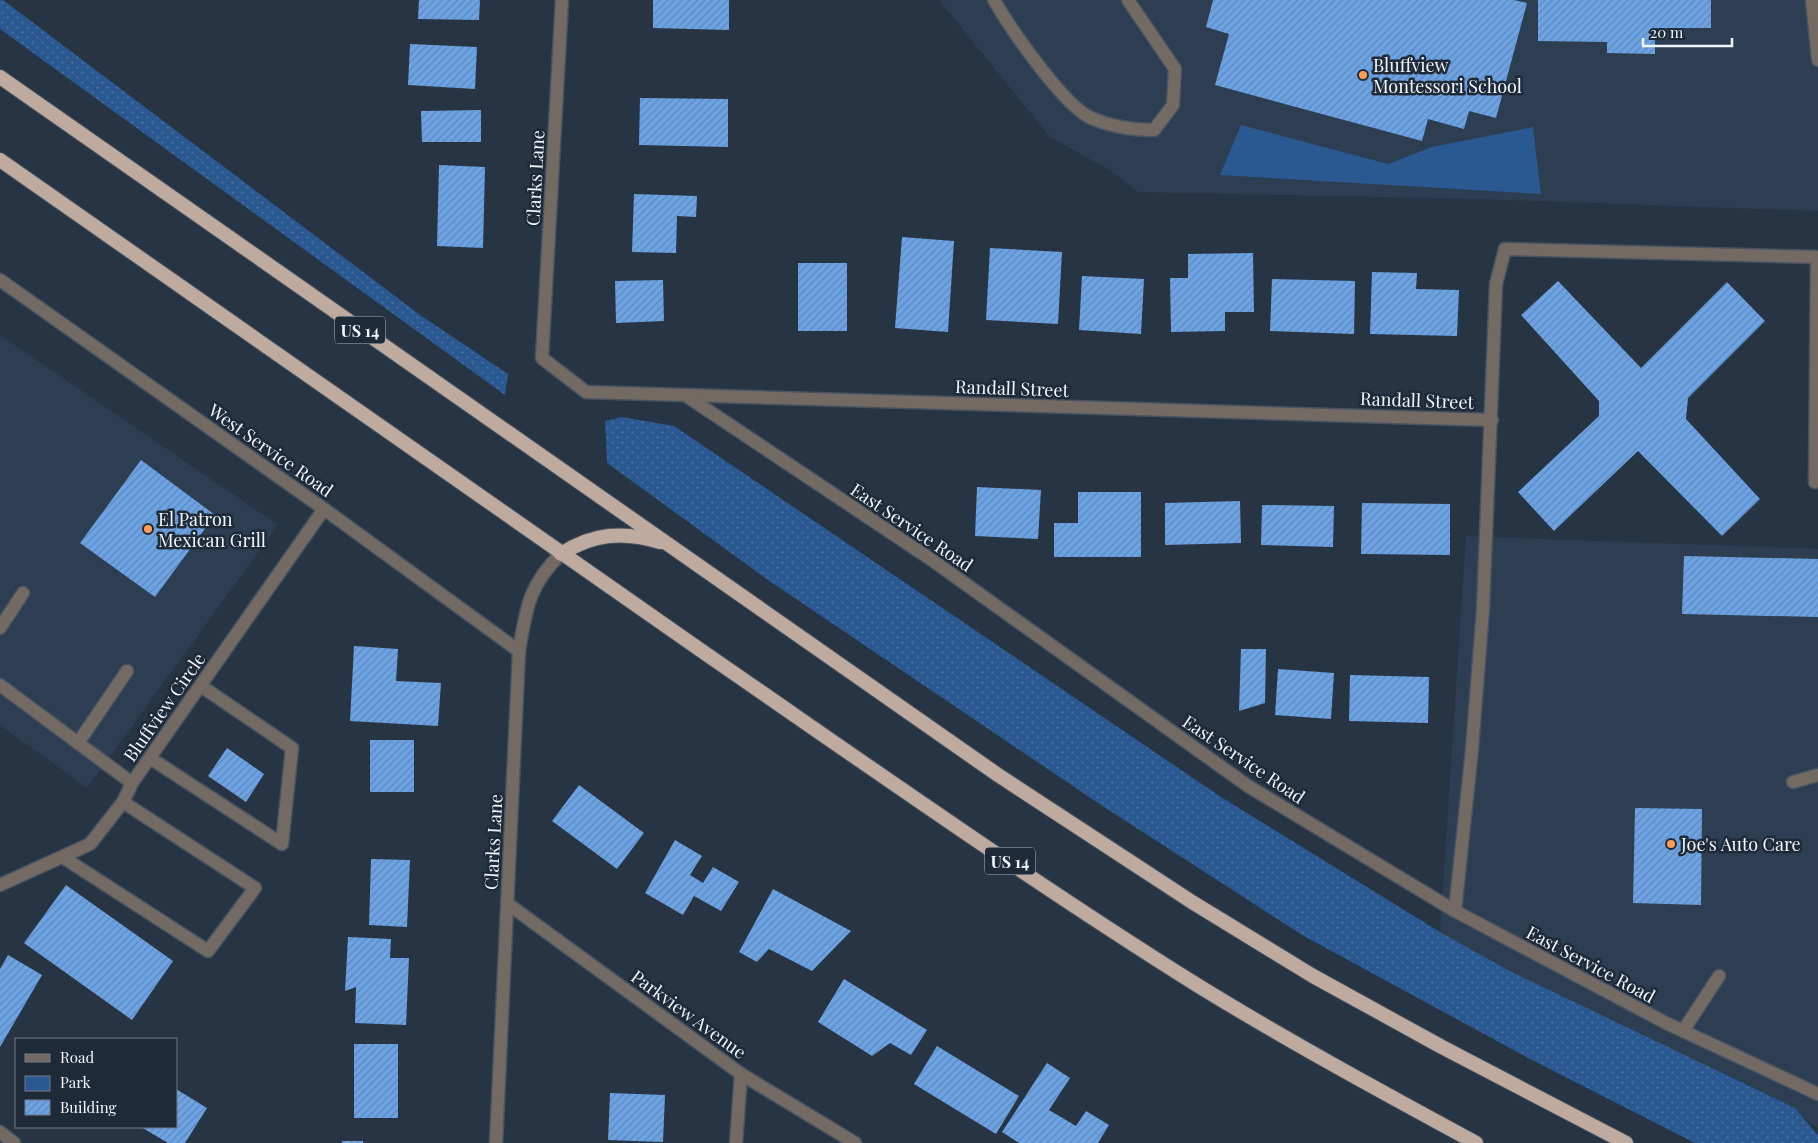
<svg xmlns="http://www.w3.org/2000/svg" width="1818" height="1143" font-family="'Playfair Display',serif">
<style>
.built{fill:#2d3e52}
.grass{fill:url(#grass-dots)}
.park{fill:#295990}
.building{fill:url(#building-hatch)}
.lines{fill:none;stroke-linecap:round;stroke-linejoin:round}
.service-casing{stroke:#475361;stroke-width:15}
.minor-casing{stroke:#475361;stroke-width:15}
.trunk-casing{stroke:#475361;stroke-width:16}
.service{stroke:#736a64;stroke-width:12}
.minor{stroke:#736a64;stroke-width:12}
.trunk{stroke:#beaa9e;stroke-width:14}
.poi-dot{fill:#fe9c57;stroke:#1e2a38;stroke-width:2}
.labels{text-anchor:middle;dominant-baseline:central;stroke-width:5;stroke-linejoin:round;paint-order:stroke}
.shield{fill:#1e2a38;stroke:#b0b8c2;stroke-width:1}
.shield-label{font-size:16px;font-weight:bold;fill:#eff5fd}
.poi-label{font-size:18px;fill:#eff5fd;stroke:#1e2a38;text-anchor:start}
.street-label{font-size:18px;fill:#eff5fd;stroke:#1e2a38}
</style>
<defs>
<pattern id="grass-dots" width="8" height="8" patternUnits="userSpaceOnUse" patternTransform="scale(1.25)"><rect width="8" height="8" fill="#295990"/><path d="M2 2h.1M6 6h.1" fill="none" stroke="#4871a0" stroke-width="1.8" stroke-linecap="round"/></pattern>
<pattern id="building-hatch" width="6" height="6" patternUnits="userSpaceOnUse" patternTransform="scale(1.25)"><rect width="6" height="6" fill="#6ca3e4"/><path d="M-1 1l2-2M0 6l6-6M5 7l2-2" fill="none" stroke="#6188b6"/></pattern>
</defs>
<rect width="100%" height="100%" fill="#273443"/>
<g class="built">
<path d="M939,0H1818V211L1478,199L1138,192L1111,171L1050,137Z"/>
<path d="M0,335L278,525L87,788L0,725Z"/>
<path d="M1466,536L1818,549V1128L1810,1124L1795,1108L1508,970L1440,932Z"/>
</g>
<g class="grass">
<path d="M0,0H3L420,315L508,374L505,395L0,29Z"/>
<path d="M622,417L674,426L1221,797L1440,932L1508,970L1795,1108L1818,1135V1143H1695L1530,1059L1302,935L1101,805L768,580L607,463L605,421Z"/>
</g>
<path class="park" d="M1241,125L1388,164L1432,147L1533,127L1541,194L1220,175Z"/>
<g class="building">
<path d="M419,0H480L479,20L418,19Z"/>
<path d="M653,0H729V30L653,28Z"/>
<path d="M1213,0H1514L1527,3L1496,118L1469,111L1464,129L1428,119L1422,141L1215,85L1229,34L1206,27Z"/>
<path d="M1538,0H1711V28H1655V54L1607,53V42L1538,41Z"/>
<path d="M410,44L477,47L475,89L408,85Z"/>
<path d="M640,98L728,99V147L639,145Z"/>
<path d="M481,110V142H422L421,111Z"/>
<path d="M439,165L485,167L483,248L437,246Z"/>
<path d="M634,194L697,196L696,217L677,216L676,253L632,252Z"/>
<path d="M902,237L954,241L948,332L895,328Z"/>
<path d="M990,248L1062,252L1058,324L986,320Z"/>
<path d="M1253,253L1254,312H1225V331L1171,332L1170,278H1188V254Z"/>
<rect x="798" y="263" width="49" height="68"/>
<path d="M1372,272L1417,273L1416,289L1459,290L1457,336L1370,334Z"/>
<path d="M1082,276L1144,279L1141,334L1079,330Z"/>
<path d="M1272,279L1355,281L1354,334L1270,331Z"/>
<path d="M663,280L664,321L616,323L615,281Z"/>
<path d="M1558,281L1641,368L1727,282L1765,321L1688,398L1686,419L1760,499L1722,536L1638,451L1554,531L1518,492L1599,416V401L1521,315Z"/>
<path d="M141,460L215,515L155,597L80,543Z"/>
<path d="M977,487L1041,490L1038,539L975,536Z"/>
<path d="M1078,492H1141V557H1054V523H1078Z"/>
<path d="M1240,501L1241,543L1165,545V503Z"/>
<path d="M1362,503L1450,504V555L1361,554Z"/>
<path d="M1262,505L1334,506L1333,547L1261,545Z"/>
<path d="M1684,556L1818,559V617L1682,614Z"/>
<path d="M354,646L398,649L396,681L441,683L438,726L350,721Z"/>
<path d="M1241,649H1266L1265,703L1239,711Z"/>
<path d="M1278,669L1334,673L1331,719L1275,715Z"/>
<path d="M1350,675L1429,677L1428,723L1349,721Z"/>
<rect x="370" y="740" width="44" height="52"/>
<path d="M227,748L264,774L246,802L208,776Z"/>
<path d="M579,785L644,833L617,869L552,821Z"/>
<path d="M1635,808L1702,809L1701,905L1633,903Z"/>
<path d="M675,840L702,856L690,875L703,883L713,867L739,882L721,911L694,896L683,915L645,893Z"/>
<path d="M371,859L410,860L407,927L369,925Z"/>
<path d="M66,885L173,961L132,1020L24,943Z"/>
<path d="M773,889L851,931L812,971L769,949L757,962L739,952Z"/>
<path d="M348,937L391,939L390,958H409L406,1025L355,1023L356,987L345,991Z"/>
<path d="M8,955L42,975L0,1047V969Z"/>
<path d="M844,979L927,1030L911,1055L890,1043L872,1056L818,1022Z"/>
<rect x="354" y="1044" width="44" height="74"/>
<path d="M937,1046L1019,1096L996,1134L914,1084Z"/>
<path d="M1047,1063L1070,1078L1049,1110L1076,1126L1086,1111L1109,1125L1098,1143H1019L1002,1132Z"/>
<path d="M176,1089L207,1108L185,1143H168L141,1127H176Z"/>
<path d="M610,1093L665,1095L663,1142L608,1140Z"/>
<rect x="342" y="1141" width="21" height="2"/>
</g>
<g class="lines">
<g class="service-casing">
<g id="service">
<path d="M994,0C1010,28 1063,105 1091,118C1112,127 1132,130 1154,130L1173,105L1175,69L1128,0"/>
<path d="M1812,0L1818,60"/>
<path d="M0,628L23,593"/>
<path d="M0,685L132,783"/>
<path d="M78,743L127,671"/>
<path d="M150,758L282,844L292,748L201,686"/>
<path d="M1793,782L1818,775"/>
<path d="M64,858L208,951L255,888L123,802"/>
<path d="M1455,911L1472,749L1483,609L1496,284L1505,249L1817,257L1815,482"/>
<path d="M1683,1031L1719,976"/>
</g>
</g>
<g class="minor-casing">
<g id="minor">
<path d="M562,0L542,358L586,392L1492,420"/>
<path d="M0,280L324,509L519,651"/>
<path d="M685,395L932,560L1248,786L1455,911L1666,1023L1818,1094"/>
<path d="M0,885L90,844L123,802L132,783L324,509"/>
<path d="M508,904L741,1074L855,1143"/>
<path d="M0,1132L14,1143"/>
<path d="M496,1143L519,651C526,609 529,584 561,554"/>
<path d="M736,1143L741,1074"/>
</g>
</g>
<g class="trunk-casing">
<g id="trunk">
<path d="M0,77L998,775L1192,902L1313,976L1442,1047L1626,1143"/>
<path d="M0,160C236,326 472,492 709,656C870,767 1031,881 1197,985C1288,1041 1382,1092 1476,1143"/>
<path d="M561,554C593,533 624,531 660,542"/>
</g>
</g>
<use href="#service" class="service"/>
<use href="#minor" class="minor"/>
<use href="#trunk" class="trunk"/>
</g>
<g class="poi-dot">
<circle cx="1363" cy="75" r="5"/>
<circle cx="148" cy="529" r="5"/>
<circle cx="1671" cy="844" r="5"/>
</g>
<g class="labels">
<g class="shield">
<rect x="335" y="316.5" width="50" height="27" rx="4"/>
<rect x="985" y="847.5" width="50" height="27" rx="4"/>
</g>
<g class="shield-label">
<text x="360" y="330">US 14</text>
<text x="1010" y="861">US 14</text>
</g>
<g class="poi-label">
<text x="1373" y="65">Bluffview<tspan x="1373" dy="21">Montessori School</tspan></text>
<text x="158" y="519">El Patron<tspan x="158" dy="21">Mexican Grill</tspan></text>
<text x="1681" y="844">Joe's Auto Care</text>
</g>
<g class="street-label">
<text transform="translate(535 178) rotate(-87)">Clarks Lane</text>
<text transform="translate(1012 388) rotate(2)">Randall Street</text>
<text transform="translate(1417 400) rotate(2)">Randall Street</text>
<text transform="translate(271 450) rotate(35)">West Service Road</text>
<text transform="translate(912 527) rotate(34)">East Service Road</text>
<text transform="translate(164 707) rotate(-55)">Bluffview Circle</text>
<text transform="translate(1244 759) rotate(34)">East Service Road</text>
<text transform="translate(493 842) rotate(-87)">Clarks Lane</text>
<text transform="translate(1591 964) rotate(28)">East Service Road</text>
<text transform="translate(689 1014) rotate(36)">Parkview Avenue</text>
</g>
</g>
<rect x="15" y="1038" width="162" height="90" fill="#1e2a38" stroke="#727b87"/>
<rect x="25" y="1054" width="25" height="8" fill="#736a64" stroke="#727b87"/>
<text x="60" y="1063" font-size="15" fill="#eff5fd">Road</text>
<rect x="25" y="1076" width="25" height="15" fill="#295990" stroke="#727b87"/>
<text x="60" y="1088" font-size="15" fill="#eff5fd">Park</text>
<rect x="25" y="1100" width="25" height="15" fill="url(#building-hatch)" stroke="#727b87"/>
<text x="60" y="1113" font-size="15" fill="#eff5fd">Building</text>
<path d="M1643 38v8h89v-8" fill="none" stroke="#eff5fd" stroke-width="2.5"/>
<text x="1650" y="38" font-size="15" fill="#eff5fd" stroke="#1e2a38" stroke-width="4" paint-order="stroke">20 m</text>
</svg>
